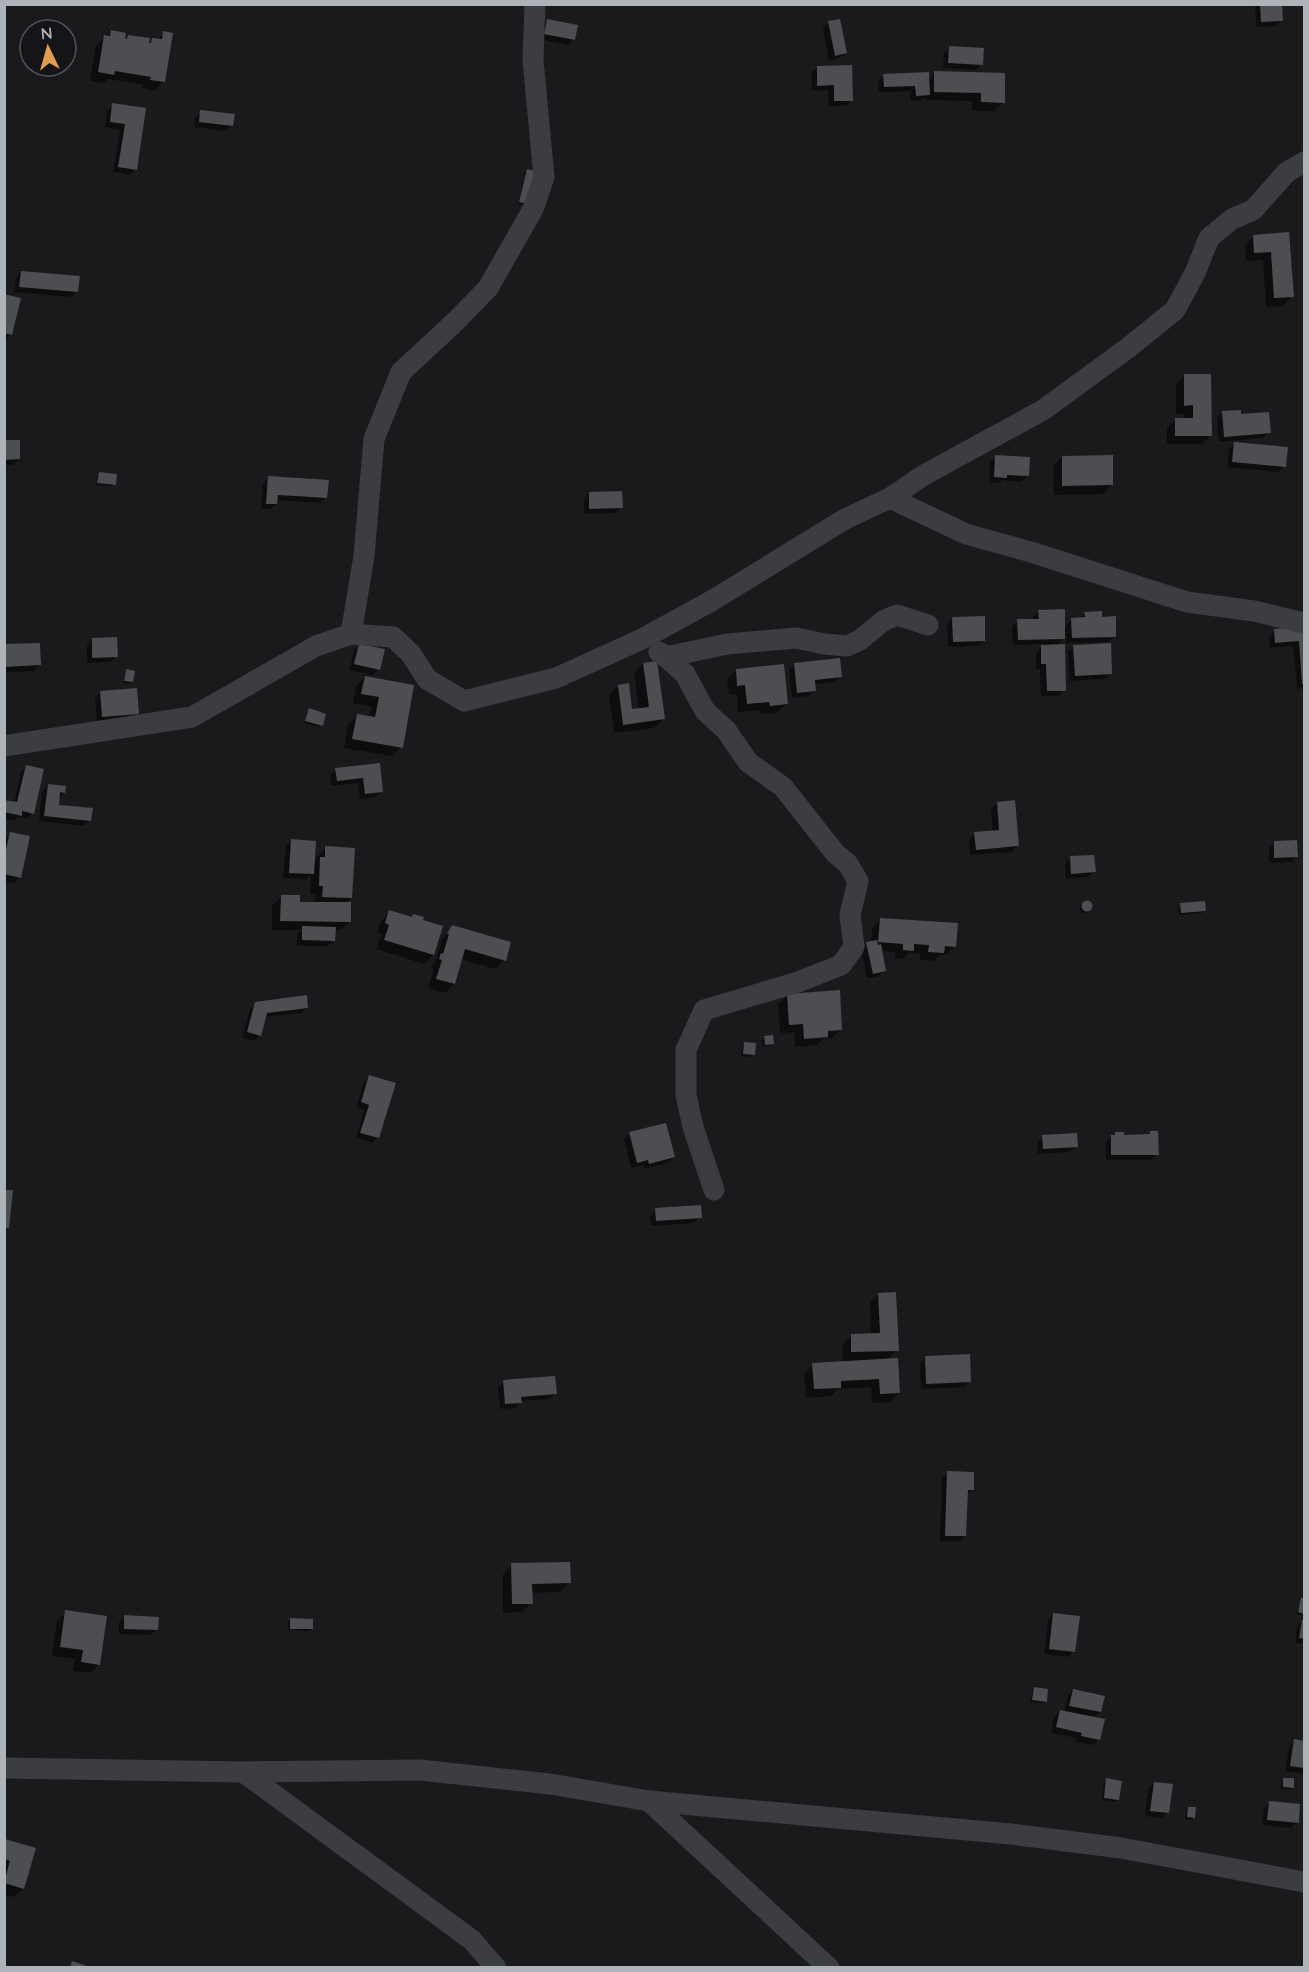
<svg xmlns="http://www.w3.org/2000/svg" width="1309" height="1972" font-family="Quicksand,sans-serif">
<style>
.shadow{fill:#0007}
.building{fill:#4c4e51}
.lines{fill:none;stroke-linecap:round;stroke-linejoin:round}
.minor{stroke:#3c3d41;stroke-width:21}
</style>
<rect width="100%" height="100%" fill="#1a1a1c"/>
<g class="shadow">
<path d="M1255,4H1281L1282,20L1276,26L1256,27Z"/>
<path d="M548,20L574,39L568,45L539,39L542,26Z"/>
<path d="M828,23L845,53L839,58L829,61L823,28Z"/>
<path d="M111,32L122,42L128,36L148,45L153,39L157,40L164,33L163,82L154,91L142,88L143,85L108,79L104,83L90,81L96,46Z"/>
<path d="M950,48L982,64L976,70L943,68L944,53Z"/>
<path d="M817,68L852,100L846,106H829L828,90L812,91L811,73Z"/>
<path d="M935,73L1003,102L994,111H972V101L926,100V97L922,100L911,101L910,91L879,92L878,81L884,75L928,80Z"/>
<path d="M113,105L145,109L136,169L130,175L113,172L120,130L105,127L107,111Z"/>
<path d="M201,112L232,125L226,131L194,127L195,118Z"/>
<path d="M528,170L525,205L518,204L525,173Z"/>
<path d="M1288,234L1292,297L1283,306L1266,307L1263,260L1246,261L1245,245L1254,236Z"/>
<path d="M21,272L77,292L71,297L14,292L16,278Z"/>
<path d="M4,295L11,334L5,340L4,339Z"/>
<path d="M1185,375L1211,435L1202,444H1167V428L1176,419H1185L1184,414H1176V384Z"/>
<path d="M1223,412L1240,416L1269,432L1263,438L1219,442L1217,418Z"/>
<path d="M4,442L19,459L13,465H4Z"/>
<path d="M1235,444L1284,466L1279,472L1227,467L1229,449Z"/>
<path d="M996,457L1027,476L1021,482L1002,480L1000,483H989L990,462Z"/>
<path d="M1062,457L1112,485L1103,494L1054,495L1053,466Z"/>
<path d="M99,474L115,484L112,486L96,485L97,476Z"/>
<path d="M269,478L326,497L320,503L276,500V504L270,509H261L263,483Z"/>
<path d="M589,493L621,507L615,513L584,514V499Z"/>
<path d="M1039,611L1064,627L1072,619H1079L1085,613L1100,618L1115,636L1109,642L1066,643V636L1056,646L1065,690L1059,696H1041L1040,669H1036V652L1044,644L1013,645L1012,627L1018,621H1033V617Z"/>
<path d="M953,618L984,641L978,646L948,647L947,624Z"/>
<path d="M1304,628V688L1297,689L1293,646L1270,648L1269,637L1275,631Z"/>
<path d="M92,640L116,656L111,662L87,663V645Z"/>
<path d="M359,645L379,669L373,675L349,670L354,651Z"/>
<path d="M4,646L39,665L34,671L4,672Z"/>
<path d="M1074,646L1110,674L1105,679L1070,681L1068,652Z"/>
<path d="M643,664L663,719L654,728L614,733L609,695L618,686L631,711L639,710L634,673Z"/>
<path d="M795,664L841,676L835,682L814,684V690L809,696L792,698L789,670Z"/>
<path d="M736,670L786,704L777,713L761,714V710L738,712L737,694H729L727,679Z"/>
<path d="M126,671L132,681L129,684L123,683L124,674Z"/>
<path d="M365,677L412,686L401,747L392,756L344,748L348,725L357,716L369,718L371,706L353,703L356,686Z"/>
<path d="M101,692L138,714L132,719L97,722L95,698Z"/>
<path d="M309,710L321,725L319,727L304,723Z"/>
<path d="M378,765L381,792L376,797L360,799L358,783L331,786L330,775L336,770Z"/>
<path d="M26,767L32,813L27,819L18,817L14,821L4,818V801L14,803L21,772Z"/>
<path d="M48,785L64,792L58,798L57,806L90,820L84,826L39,821L42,791Z"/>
<path d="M997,803L1017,846L1012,852L970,855L969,839L975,834L993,832L991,809Z"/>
<path d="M11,834L19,877L14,883L4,881L5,840Z"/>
<path d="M291,841L314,860L326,848L351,898L345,904L350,921L341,930H334V940L328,946H297V934L301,930H272V906L281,897L298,903H314L315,894H310L311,875L307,879L283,878L286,846Z"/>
<path d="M1274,843L1296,856L1291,862L1269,863V848Z"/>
<path d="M1071,858L1094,871L1088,877L1066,879L1065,863Z"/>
<circle cx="1085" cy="908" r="5.5"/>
<path d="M1181,904L1204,911L1202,913L1179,915L1178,907Z"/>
<path d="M390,912L411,918L413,915L433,955L424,964L376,949L381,934L377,932L381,921Z"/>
<path d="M881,919L955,946L946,955H940L934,961L920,960V954L909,953L903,959L895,958V952L881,951L884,970L879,976L867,978L861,949L871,943L872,928Z"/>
<path d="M452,927L504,960L495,969L460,959L454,984L445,993L428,988L434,969L431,968L436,960L441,943H439Z"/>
<path d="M787,995L841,1029L832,1038H824L817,1045L795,1047L794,1032L780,1033L778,1004Z"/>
<path d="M256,1003L307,1007L301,1013L264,1017L260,1035L254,1041L242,1038L250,1009Z"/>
<path d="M764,1037L772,1043L770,1046H763L762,1040Z"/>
<path d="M745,1044L754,1054L751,1057L741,1056L742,1046Z"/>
<path d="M370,1076L378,1137L372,1143L356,1138L364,1110L356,1108L364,1082Z"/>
<path d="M1116,1133L1123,1136H1148L1151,1133L1157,1154L1151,1160H1106V1142Z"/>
<path d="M630,1134L674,1157L668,1163L644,1169L643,1165L631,1168L624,1139Z"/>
<path d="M1043,1137L1076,1146L1070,1152L1038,1154L1037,1143Z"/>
<path d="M656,1210L700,1217L694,1223L651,1226L650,1216Z"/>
<path d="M879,1294L897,1350L887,1360L899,1393L890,1402L872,1403L871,1387L838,1389L831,1396L806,1398L804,1374L813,1365L843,1363L842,1345L851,1336L871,1335L870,1303Z"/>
<path d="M926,1357L970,1381L964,1387L921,1389L920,1363Z"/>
<path d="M504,1382L555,1394L549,1399L521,1401L515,1408L500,1409L498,1387Z"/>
<path d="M948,1473L972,1490L966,1496L965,1536L959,1542L940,1541L942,1478Z"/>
<path d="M512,1565L569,1583L560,1592L531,1593V1603L522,1612L503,1613V1574Z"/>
<path d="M1302,1599L1304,1600V1616L1296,1614Z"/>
<path d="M66,1612L99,1664L90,1673L73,1671L75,1659L52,1656L57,1621Z"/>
<path d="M1053,1614L1074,1651L1068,1657L1044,1654L1048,1620Z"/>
<path d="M125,1616L157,1629L151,1635L119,1634V1622Z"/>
<path d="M291,1619L311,1629L309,1631L288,1630V1622Z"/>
<path d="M1302,1621L1304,1622V1644L1295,1643L1297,1627Z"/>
<path d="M1034,1689L1046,1701L1043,1703L1030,1702L1032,1691Z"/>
<path d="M1073,1690L1100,1712L1093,1718L1099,1740L1093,1745L1076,1742L1077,1738L1051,1733L1054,1717L1060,1711L1064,1712L1068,1696Z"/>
<path d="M1295,1741L1304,1742V1774L1285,1771L1289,1747Z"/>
<path d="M1284,1779L1292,1787L1290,1789H1281V1782Z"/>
<path d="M1107,1780L1118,1799L1116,1802L1102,1800L1104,1782Z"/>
<path d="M1154,1783L1168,1812L1162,1818L1145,1816L1148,1789Z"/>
<path d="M1270,1802L1297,1822L1291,1828L1262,1825L1264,1808Z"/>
<path d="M1188,1808L1193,1817L1191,1820L1185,1819L1186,1811Z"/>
<path d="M4,1841L34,1849L23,1888L14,1897L4,1895Z"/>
</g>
<g class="building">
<path d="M1260,4H1282L1283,21L1261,22Z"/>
<path d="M547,19L578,25L575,40L544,34Z"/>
<path d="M840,19L847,53L835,56L828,21Z"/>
<path d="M111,30L126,33L125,38L127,39L128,35L150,38L149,43H151L152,38L162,39L163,31L173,33L165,82L150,80L151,77L115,71L114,75L98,72L104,35L110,36Z"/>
<path d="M949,46L984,48L983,65L948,63Z"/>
<path d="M852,65L853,101H834V85L817,86V66Z"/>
<path d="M934,71L1005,73V103L981,102V93L934,92Z"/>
<path d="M929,72L930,95L916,96L915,86L884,87L883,74Z"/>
<path d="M112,103L146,108L137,170L118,167L125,124L110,122Z"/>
<path d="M200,110L235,114L233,126L199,122Z"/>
<path d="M527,169L536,171L528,204L519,202Z"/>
<path d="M1289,232L1294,297L1274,298L1271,252L1254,253L1253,235Z"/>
<path d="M21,271L80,276L78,292L19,287Z"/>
<path d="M4,294L21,298L12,335L4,333Z"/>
<path d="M1184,374H1211L1212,436H1175V418H1193V405L1184,406Z"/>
<path d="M1241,410V414L1269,412L1271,433L1224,437L1222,411Z"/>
<path d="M4,440H20V459L4,460Z"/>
<path d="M1234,442L1288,447L1286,467L1232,462Z"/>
<path d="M995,455L1030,457L1029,476L1007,475V478L994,477Z"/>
<path d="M1113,455V485L1062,486V456Z"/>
<path d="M99,472L117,474L116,485L97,483Z"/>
<path d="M268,476L329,480L327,498L278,495L277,504H266Z"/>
<path d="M622,491L623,508L589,509V492Z"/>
<path d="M1065,609V639L1018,640L1017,619H1039L1038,610Z"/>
<path d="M1102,611V617L1116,616V637L1072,638L1071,618L1085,617L1084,612Z"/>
<path d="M985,616V641L953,642L952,617Z"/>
<path d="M1304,627V683L1302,684L1299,641L1275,643L1274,629Z"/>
<path d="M117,637L118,657L92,658V638Z"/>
<path d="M40,643L41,665L4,667V644Z"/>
<path d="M1111,643L1112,674L1075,676L1073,645Z"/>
<path d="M359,644L385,649L380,670L354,664Z"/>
<path d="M1065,644L1066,691H1047L1046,664H1041V645Z"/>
<path d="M840,658L842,677L815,680L816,691L797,693L794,663Z"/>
<path d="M657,661L665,719L623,725L618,685L629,683L632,709L649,707L643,663Z"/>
<path d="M784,664L788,704L770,706L769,702L747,704L745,685L737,686L736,669Z"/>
<path d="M126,669L135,671L133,682L124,681Z"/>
<path d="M365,676L414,685L403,748L352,739L357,714L375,717L379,697L361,694Z"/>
<path d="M137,688L139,714L102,717L100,691Z"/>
<path d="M309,708L326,714L323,726L305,721Z"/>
<path d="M380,763L383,792L365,794L363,778L337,781L335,768Z"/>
<path d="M26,765L44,769L34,814L22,811V816L4,812V800L17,802Z"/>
<path d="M48,784L66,786L65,793L60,792L59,805L93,808L91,821L44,816Z"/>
<path d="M1015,800L1019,846L976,850L974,832L999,830L997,802Z"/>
<path d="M10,832L30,836L21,878L4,874V858Z"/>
<path d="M291,839L316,841L314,874L289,873Z"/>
<path d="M1297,840L1298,857L1274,858V841Z"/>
<path d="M325,846L355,848L352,898L322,897L323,886H319L320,857H325Z"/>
<path d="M1094,855L1096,872L1071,874L1070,856Z"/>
<path d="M281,895H300V902H351V922L280,921Z"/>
<circle cx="1087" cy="906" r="5.5"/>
<path d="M1205,901L1206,911L1181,913L1180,903Z"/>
<path d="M389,910L412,917L413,914L424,917L423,920L443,926L434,955L384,940L389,925L385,923Z"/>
<path d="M880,918L958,923L956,947L945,946L944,953L928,952L929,945L914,944V951L903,950V944L878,942Z"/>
<path d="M452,925L511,942L506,961L465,949L455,984L436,979L442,960L439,959L441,953L443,954L449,934H447Z"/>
<path d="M302,926L336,927L335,941L302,940Z"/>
<path d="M877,940L878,945L881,944L886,971L873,974L866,942Z"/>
<path d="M840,990L842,1030L828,1031V1037L804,1039L803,1024L789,1025L787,994Z"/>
<path d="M307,995L308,1008L267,1013L261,1036L247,1032L255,1002Z"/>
<path d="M773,1035L774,1044L765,1045L764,1036Z"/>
<path d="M744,1042L756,1043L755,1055L743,1054Z"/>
<path d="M369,1075L396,1083L379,1138L360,1133L369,1105L361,1102Z"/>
<path d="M666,1123L675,1157L649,1164L648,1160L637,1163L629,1132Z"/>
<path d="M1150,1131H1158L1159,1155H1111V1135H1115V1132H1124V1135L1150,1134Z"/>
<path d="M1077,1133L1078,1147L1043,1149L1042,1135Z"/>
<path d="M4,1190H13L9,1228H4Z"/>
<path d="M701,1205L702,1218L656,1221L655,1208Z"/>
<path d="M896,1292L899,1351L851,1352V1334L880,1333L878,1293Z"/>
<path d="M970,1354L971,1382L926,1384L925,1356Z"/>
<path d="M898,1358L900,1393L880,1394L879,1379L841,1381V1388L814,1389L812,1363Z"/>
<path d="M555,1376L557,1394L521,1397L522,1403L505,1404L503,1380Z"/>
<path d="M947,1471L974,1472V1490H968L966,1536H945Z"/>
<path d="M570,1562L571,1583L532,1584L533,1604H512L511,1563Z"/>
<path d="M1301,1598H1304V1614L1298,1612Z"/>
<path d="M65,1610L107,1616L100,1665L81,1662L83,1650L60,1647Z"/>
<path d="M1053,1613L1080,1616L1075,1652L1049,1649Z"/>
<path d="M124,1615L159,1617L158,1630L124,1629Z"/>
<path d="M290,1618L313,1619V1629H290Z"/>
<path d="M1302,1620H1304V1639L1299,1638Z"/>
<path d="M1034,1687L1048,1689L1047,1702L1032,1700Z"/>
<path d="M1073,1689L1105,1696L1101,1712L1069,1706Z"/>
<path d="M1060,1710L1105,1719L1100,1740L1081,1736L1082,1733L1056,1727Z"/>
<path d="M1294,1739L1304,1741V1768L1290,1766Z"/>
<path d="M1106,1778L1122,1781L1119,1800L1104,1798Z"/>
<path d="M1283,1778H1294V1788L1283,1787Z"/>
<path d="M1154,1782L1173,1784L1169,1813L1150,1811Z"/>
<path d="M1269,1801L1300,1804L1299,1823L1267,1820Z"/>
<path d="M1188,1807H1196L1195,1818L1187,1817Z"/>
<path d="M5,1839L36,1848L24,1889L4,1883L10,1861L5,1859Z"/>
<path d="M72,1961L90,1967V1968H70Z"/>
</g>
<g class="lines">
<g class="minor">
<path d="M890,498L966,534L1031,552L1187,602L1254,611L1304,623"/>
<path d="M351,634L364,556L374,439L401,372L456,321L488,288L533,209L544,177L533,60L535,4"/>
<path d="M659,652L666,657L727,644L796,638L824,644L847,646L860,640L883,621L897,615L928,625"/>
<path d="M666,657L685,674L705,711L726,730L748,762L783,787L835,853L848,864L858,881L850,915L854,947L841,965L798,982L704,1010L686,1050V1095L693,1127L714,1190"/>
<path d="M4,746L192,717L316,646L351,634L393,637L411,654L427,679L464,701L556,678L642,639L713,600L845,519L890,498L924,475L1043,410L1128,348L1175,310L1195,273L1209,238L1232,219L1253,210L1287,172L1304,162"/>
<path d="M4,1768L243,1772L420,1770L550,1784L649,1801L1011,1834L1121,1848L1304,1882"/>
<path d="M243,1772L472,1940L496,1968"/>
<path d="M649,1801L829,1968"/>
</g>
</g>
<rect width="1309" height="1972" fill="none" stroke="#aeb3ba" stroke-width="12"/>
<g transform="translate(48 48) rotate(355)"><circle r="28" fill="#151517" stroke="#525458" stroke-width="1.5"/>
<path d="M0-4.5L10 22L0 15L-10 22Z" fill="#e29d4d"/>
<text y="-9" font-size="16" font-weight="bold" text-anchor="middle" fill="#aeb3ba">N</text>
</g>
</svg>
